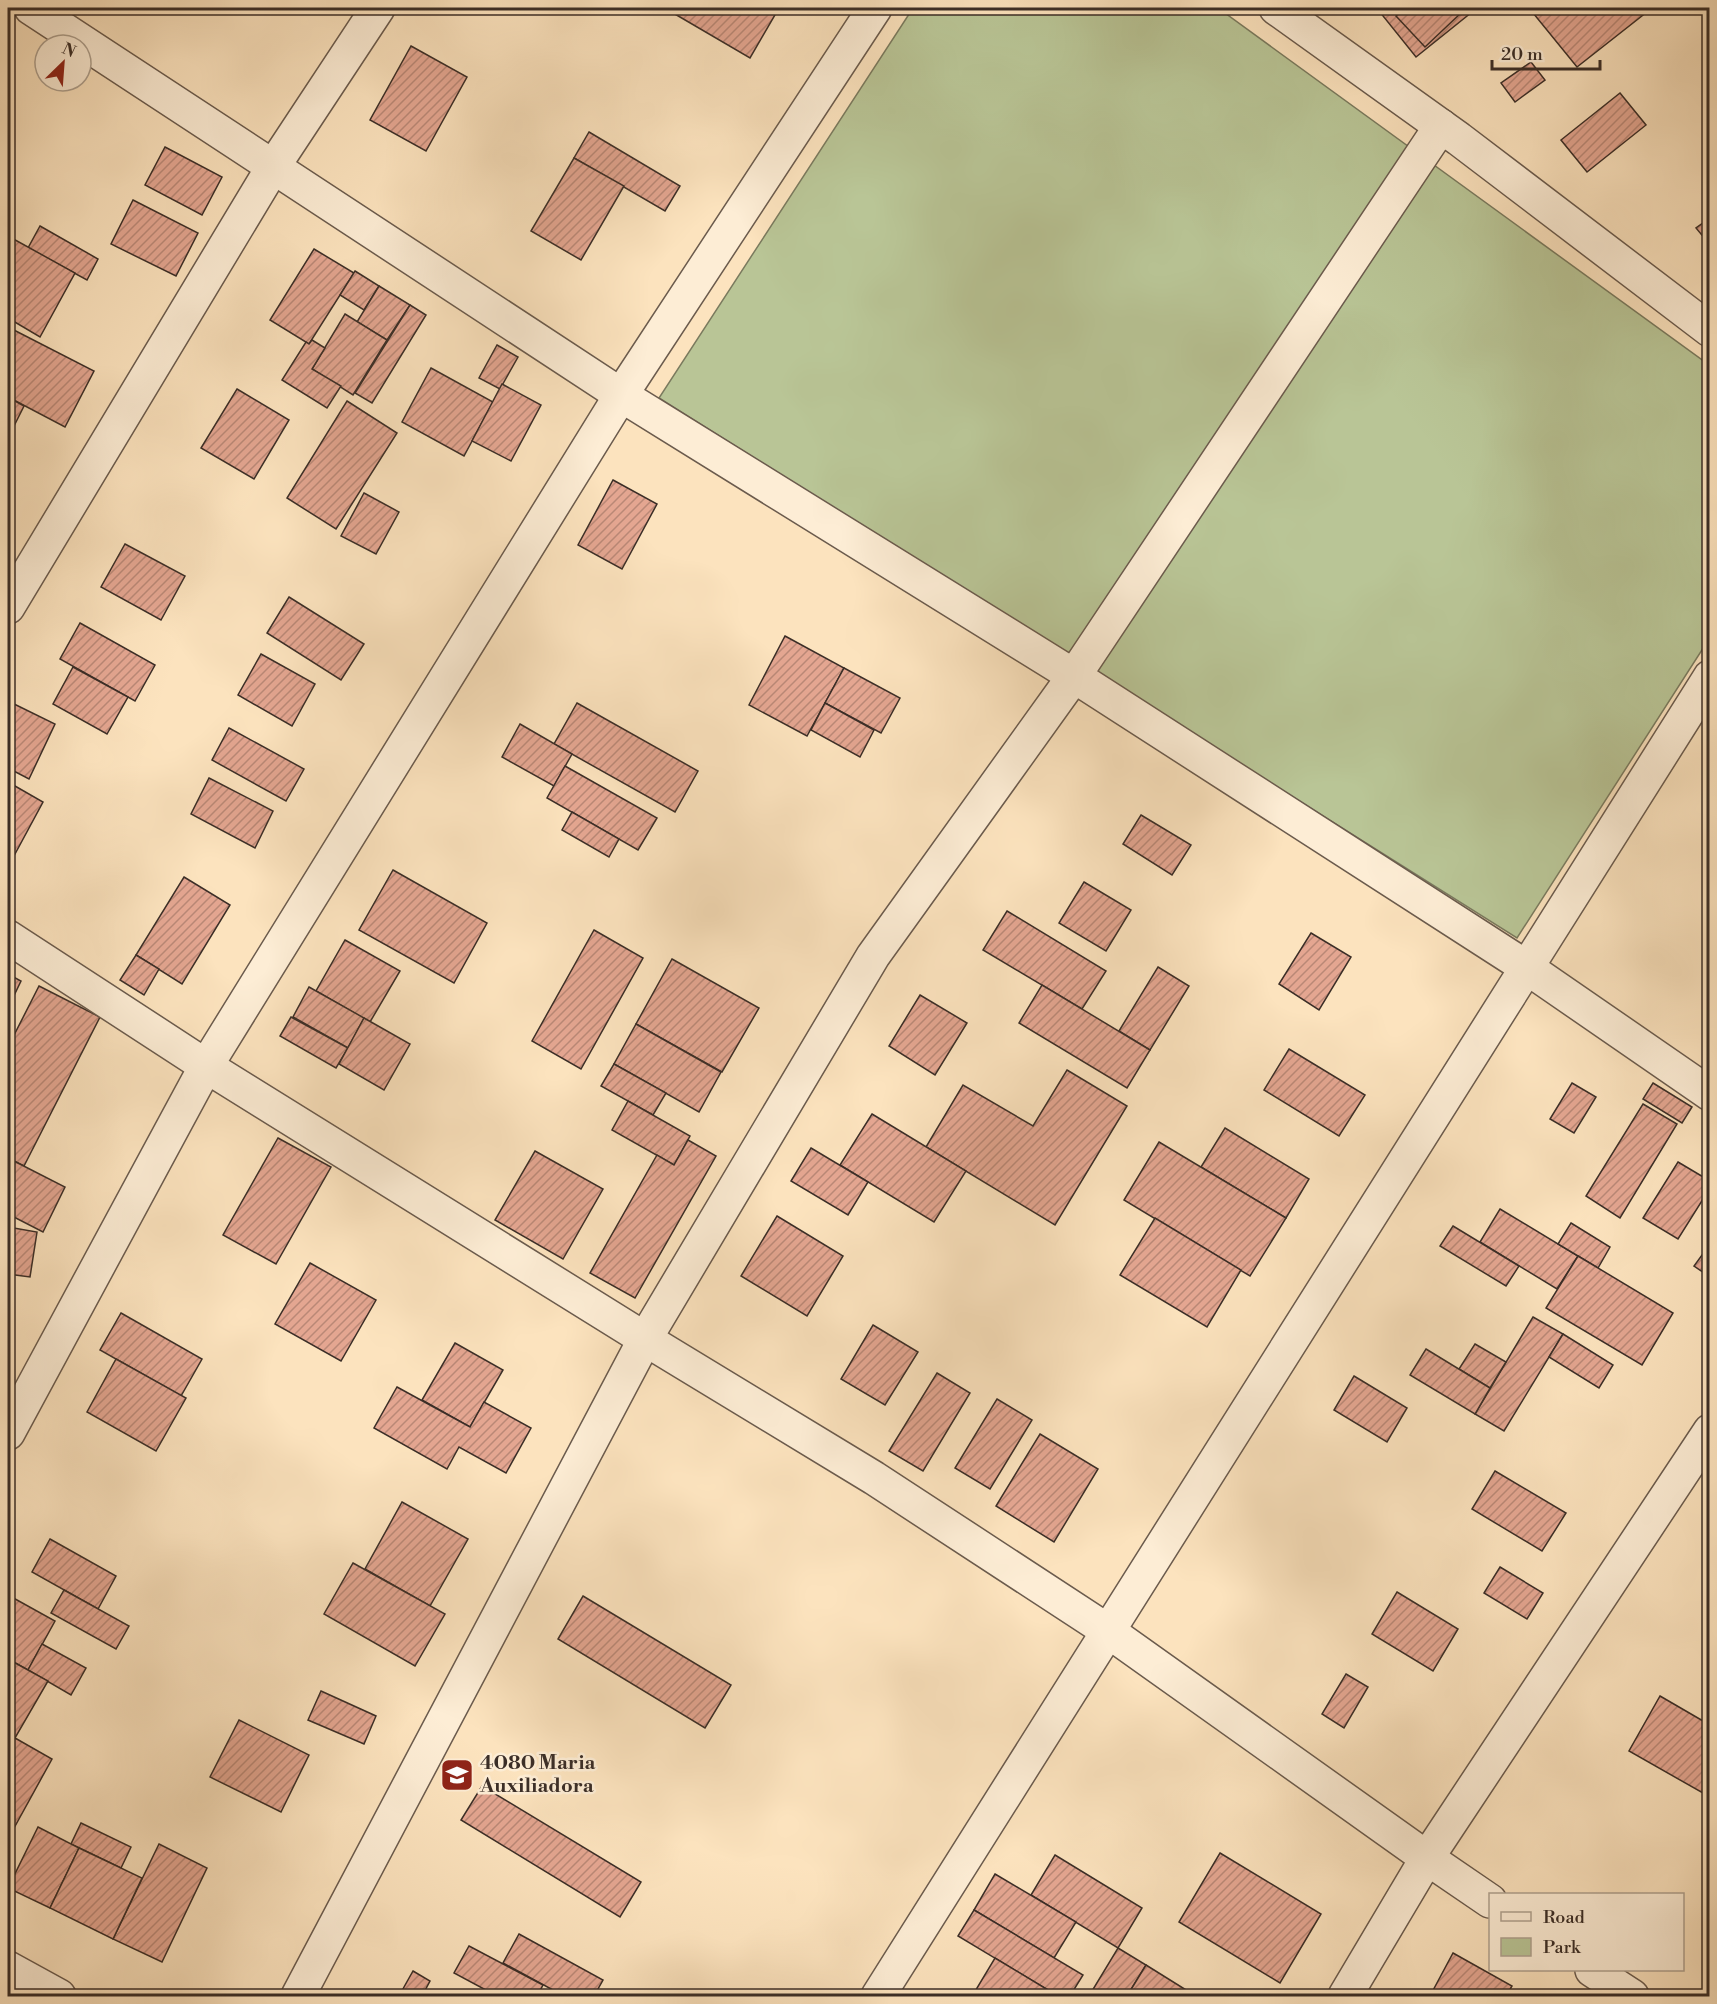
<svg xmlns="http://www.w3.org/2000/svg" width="1717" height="2004" font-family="'Libre Bodoni',serif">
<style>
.park{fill:#b9c596;stroke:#7a7a5e;stroke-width:1.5}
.building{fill:url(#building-hatch);stroke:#3b2e27;stroke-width:1.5}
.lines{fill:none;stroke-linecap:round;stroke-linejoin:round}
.minor-casing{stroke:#6b5b4d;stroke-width:36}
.minor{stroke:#fdedd5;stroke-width:33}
.labels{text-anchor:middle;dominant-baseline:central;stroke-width:5;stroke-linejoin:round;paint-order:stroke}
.poi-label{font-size:20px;font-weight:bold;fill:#3b2e27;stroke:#fdedd5;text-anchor:start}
</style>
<defs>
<pattern id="building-hatch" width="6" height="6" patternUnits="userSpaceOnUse" patternTransform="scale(1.5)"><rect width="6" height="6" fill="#e4a691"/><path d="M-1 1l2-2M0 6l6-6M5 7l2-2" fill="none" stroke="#ba8876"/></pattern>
</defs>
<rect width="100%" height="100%" fill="#fce3be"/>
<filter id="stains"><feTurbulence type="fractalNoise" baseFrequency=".00333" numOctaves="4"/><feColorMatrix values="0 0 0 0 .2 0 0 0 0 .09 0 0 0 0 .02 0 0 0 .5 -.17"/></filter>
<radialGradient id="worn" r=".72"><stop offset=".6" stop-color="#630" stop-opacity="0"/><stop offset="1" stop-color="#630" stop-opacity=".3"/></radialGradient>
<path class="park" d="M913,8H1218L1709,365V639L1517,938L659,398Z"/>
<g class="building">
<path d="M670,8H779L750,58L668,10Z"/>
<path d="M1383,8H1477L1416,57L1379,11Z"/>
<path d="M1404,8H1458L1462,12L1425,47L1396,16Z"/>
<path d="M1529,8H1652L1577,67Z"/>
<path d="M411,46L467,77L426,151L370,120Z"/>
<path d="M1531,62L1545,80L1515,102L1501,83Z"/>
<path d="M1620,93L1646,125L1587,172L1561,140Z"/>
<path d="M589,132L680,186L665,211L574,158Z"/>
<path d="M165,147L222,177L202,215L145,185Z"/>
<path d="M574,158L624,186L581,260L531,231Z"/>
<path d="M133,200L198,233L176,276L111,244Z"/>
<path d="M1710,218V245L1696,228Z"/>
<path d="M40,226L98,259L87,280L28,248Z"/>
<path d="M8,236L75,273L40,337L8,318Z"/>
<path d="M314,249L354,273L309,344L270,320Z"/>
<path d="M355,271L379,286L364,310L340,295Z"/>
<path d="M379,286L410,305L387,340L357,322Z"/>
<path d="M410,305L426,315L372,403L355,393Z"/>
<path d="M345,314L387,340L353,395L312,369Z"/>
<path d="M8,327L94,371L65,427L8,397Z"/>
<path d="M312,340L325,348L312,369L341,386L327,408L282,380L306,342L309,344Z"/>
<path d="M497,345L518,357L500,389L479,378Z"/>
<path d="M431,368L493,402L464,456L402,422Z"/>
<path d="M502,384L541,405L511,461L472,441Z"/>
<path d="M237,389L289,420L254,479L201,448Z"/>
<path d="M8,397L24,406L8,438Z"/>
<path d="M347,401L397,433L336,529L287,498Z"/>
<path d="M613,480L657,504L622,569L578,545Z"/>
<path d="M364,493L399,512L376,554L341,536Z"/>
<path d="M125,544L185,576L161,620L101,587Z"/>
<path d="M289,597L364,644L341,680L267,633Z"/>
<path d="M80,623L155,665L135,701L60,659Z"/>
<path d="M785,636L844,668L807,736L749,705Z"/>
<path d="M261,654L315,684L292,726L238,695Z"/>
<path d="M73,667L128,697L107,734L53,704Z"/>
<path d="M844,668L900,698L881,733L825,703Z"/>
<path d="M8,701L55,724L29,779L8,768V751L14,737L8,734Z"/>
<path d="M577,703L698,771L675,812L554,744Z"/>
<path d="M825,703L874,730L860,757L811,730Z"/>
<path d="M520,724L572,754L554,786L502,757Z"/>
<path d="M229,728L304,769L286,801L212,760Z"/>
<path d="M565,766L657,818L638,850L547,798Z"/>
<path d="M209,778L273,811L255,848L191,814Z"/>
<path d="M8,782L43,802L8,867Z"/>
<path d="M572,812L619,839L609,857L562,830Z"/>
<path d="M1141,815L1191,845L1172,875L1123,844Z"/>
<path d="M393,870L487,923L454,983L359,930Z"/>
<path d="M184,877L230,905L182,984L136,955Z"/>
<path d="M1084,882L1131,910L1106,951L1059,923Z"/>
<path d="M1007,911L1106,971L1082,1009L983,950Z"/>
<path d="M594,930L643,958L581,1069L532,1041Z"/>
<path d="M1311,933L1351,957L1319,1010L1279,984Z"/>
<path d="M345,940L400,971L370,1022L316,991Z"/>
<path d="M136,955L159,969L144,995L120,980Z"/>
<path d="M672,959L759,1008L722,1072L636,1024Z"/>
<path d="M1158,967L1189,986L1150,1050L1119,1031Z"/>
<path d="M8,974L21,981L8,1008Z"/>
<path d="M1042,985L1150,1050L1127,1088L1019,1023Z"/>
<path d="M39,986L100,1017L24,1166L8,1158V1047Z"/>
<path d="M309,987L364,1018L348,1048L293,1017Z"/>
<path d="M920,995L967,1023L935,1075L889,1046Z"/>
<path d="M291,1017L348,1048L336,1068L280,1036Z"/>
<path d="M364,1018L410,1044L384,1090L339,1064Z"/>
<path d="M636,1024L721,1072L699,1112L614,1064Z"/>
<path d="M1289,1049L1365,1095L1339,1136L1264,1090Z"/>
<path d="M614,1064L666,1093L653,1115L601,1086Z"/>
<path d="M1067,1070L1127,1106L1055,1225L926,1147L963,1085L1033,1126Z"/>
<path d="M1572,1083L1596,1097L1574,1133L1550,1119Z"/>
<path d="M1653,1083L1692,1107L1682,1123L1643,1099Z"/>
<path d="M628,1101L690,1136L674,1165L612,1130Z"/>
<path d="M1643,1104L1677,1124L1620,1218L1586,1196Z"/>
<path d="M872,1114L966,1171L934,1222L840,1165Z"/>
<path d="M1225,1128L1309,1179L1286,1218L1201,1167Z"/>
<path d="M278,1138L331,1167L276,1264L223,1235Z"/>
<path d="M688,1140L716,1156L635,1298L590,1273L657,1155L674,1165Z"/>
<path d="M1159,1142L1286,1218L1250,1276L1124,1200Z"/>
<path d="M811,1148L868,1182L848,1215L791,1181Z"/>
<path d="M535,1151L603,1189L563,1259L495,1220Z"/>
<path d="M8,1158L65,1187L43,1232L8,1214Z"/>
<path d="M1678,1162L1710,1181V1188L1678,1239L1643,1218Z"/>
<path d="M1500,1209L1578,1256L1557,1289L1480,1242Z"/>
<path d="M777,1216L843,1256L807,1316L741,1276Z"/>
<path d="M1155,1218L1241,1270L1207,1327L1120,1275Z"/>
<path d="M1571,1223L1610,1247L1598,1268L1558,1244Z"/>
<path d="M1453,1226L1519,1266L1506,1286L1440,1246Z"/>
<path d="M8,1227L37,1232L30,1277L8,1274Z"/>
<path d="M1710,1244V1277L1694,1266Z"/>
<path d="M1578,1256L1673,1313L1642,1365L1546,1308Z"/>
<path d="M310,1263L376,1300L341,1361L275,1324Z"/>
<path d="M121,1313L202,1359L181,1396L100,1350Z"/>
<path d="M1533,1317L1563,1334L1504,1431L1475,1414Z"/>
<path d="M873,1325L918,1352L885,1405L841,1379Z"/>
<path d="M1563,1334L1613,1365L1599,1388L1549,1357Z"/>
<path d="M455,1343L503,1370L470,1427L422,1400Z"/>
<path d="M1475,1344L1506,1362L1490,1388L1459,1369Z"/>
<path d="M1426,1349L1490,1388L1475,1414L1410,1375Z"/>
<path d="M116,1359L186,1398L156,1451L87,1412Z"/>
<path d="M937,1373L970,1393L923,1471L889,1451Z"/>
<path d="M1354,1376L1407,1408L1387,1442L1334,1410Z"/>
<path d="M397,1387L470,1427L484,1402L531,1428L506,1473L459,1447L447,1469L374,1428Z"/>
<path d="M997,1399L1032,1420L990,1489L955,1468Z"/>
<path d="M1040,1434L1098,1469L1054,1542L996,1506Z"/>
<path d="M1495,1471L1566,1513L1542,1551L1472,1509Z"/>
<path d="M402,1502L468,1539L430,1606L365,1569Z"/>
<path d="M50,1539L116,1576L98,1609L32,1572Z"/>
<path d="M353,1563L445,1614L415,1666L324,1614Z"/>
<path d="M1500,1567L1543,1593L1527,1619L1484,1593Z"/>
<path d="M64,1590L129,1626L116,1649L51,1613Z"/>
<path d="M1397,1592L1458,1629L1433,1671L1372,1634Z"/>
<path d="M8,1595L55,1621L28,1670L8,1659Z"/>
<path d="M583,1596L731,1685L705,1728L558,1639Z"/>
<path d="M42,1644L86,1668L71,1695L28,1670Z"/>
<path d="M8,1659L48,1681L15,1738L8,1734Z"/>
<path d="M1346,1674L1368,1687L1344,1728L1322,1714Z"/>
<path d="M321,1691L376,1716L364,1744L308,1720Z"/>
<path d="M1660,1696L1710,1725V1797L1629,1751Z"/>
<path d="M239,1720L309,1755L281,1812L210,1777Z"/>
<path d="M8,1734L52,1759L8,1839Z"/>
<path d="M482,1786L641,1882L620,1917L461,1820Z"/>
<path d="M81,1823L131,1847L121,1868L71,1844Z"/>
<path d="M38,1827L79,1848L50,1908L8,1888Z"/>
<path d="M159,1844L207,1868L162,1962L113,1939Z"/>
<path d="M79,1848L142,1878L113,1939L50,1908Z"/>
<path d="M1220,1853L1321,1914L1280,1983L1179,1922Z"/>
<path d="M1055,1855L1142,1908L1118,1948L1031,1895Z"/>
<path d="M995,1874L1076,1922L1054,1958L974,1910Z"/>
<path d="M974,1910L1083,1975L1070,1996H1058L958,1936Z"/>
<path d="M519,1934L603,1980L594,1996H564L503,1963Z"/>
<path d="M469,1946L543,1985L537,1996H497L454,1973Z"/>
<path d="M1118,1948L1146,1965L1127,1996H1101L1092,1991Z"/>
<path d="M1453,1953L1512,1986L1506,1996H1430Z"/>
<path d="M995,1958L1058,1996H979L974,1993Z"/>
<path d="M1146,1965L1191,1993L1189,1996H1127Z"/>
<path d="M413,1971L430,1981L422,1996H399Z"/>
</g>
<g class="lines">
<g class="minor-casing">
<g id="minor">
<path d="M31,8L621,395L1074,676L1526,967L1710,1094"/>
<path d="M1276,8L1459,139L1710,330"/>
<path d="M8,607L273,167L378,8"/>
<path d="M8,937L206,1066L645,1339L874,1478L1108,1631L1427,1858L1490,1901"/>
<path d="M8,1433L206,1066L621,395L875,8"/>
<path d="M8,1968L59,1996"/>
<path d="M1592,1970L1632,1996"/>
<path d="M298,1996L645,1339L873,956L1074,676L1441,126"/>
<path d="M878,1996L1710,677"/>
<path d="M1345,1996L1427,1858L1710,1431"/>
</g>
</g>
<use href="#minor" class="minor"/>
</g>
<defs>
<g id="school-square" transform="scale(1.725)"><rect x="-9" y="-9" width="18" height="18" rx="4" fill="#8f2418" stroke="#fdedd5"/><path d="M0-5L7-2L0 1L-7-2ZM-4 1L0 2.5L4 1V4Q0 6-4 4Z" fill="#fff"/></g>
</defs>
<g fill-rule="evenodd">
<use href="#school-square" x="457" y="1775"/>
</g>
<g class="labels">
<g class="poi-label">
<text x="480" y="1763">4080 Maria<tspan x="480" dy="23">Auxiliadora</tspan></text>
</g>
</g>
<rect width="1717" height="2004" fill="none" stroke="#fce3be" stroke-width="30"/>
<rect x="9" y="9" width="1699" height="1986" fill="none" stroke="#3b2e27" stroke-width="3"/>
<rect x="15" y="15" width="1687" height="1974" fill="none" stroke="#3b2e27" stroke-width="1.5"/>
<rect x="1489" y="1893" width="195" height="78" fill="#fdedd5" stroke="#afa18f" stroke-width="1.5"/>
<rect x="1501" y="1912" width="30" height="9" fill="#fdedd5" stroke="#afa18f" stroke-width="1.5"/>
<text x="1543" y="1923" font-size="18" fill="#3b2e27">Road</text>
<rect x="1501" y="1938" width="30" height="18" fill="#b9c596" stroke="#afa18f" stroke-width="1.5"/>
<text x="1543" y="1953" font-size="18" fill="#3b2e27">Park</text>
<g transform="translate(63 63) rotate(25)"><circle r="28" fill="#fdedd5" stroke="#afa18f" stroke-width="1.5"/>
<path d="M0-4.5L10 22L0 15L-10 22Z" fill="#8f2418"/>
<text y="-9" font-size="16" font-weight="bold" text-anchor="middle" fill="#3b2e27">N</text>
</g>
<path d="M1492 60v9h108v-9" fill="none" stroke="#3b2e27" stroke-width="3"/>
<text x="1501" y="60" font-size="18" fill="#3b2e27" stroke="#fdedd5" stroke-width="4.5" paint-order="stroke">20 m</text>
<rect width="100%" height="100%" filter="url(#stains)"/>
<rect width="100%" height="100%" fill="url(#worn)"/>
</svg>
